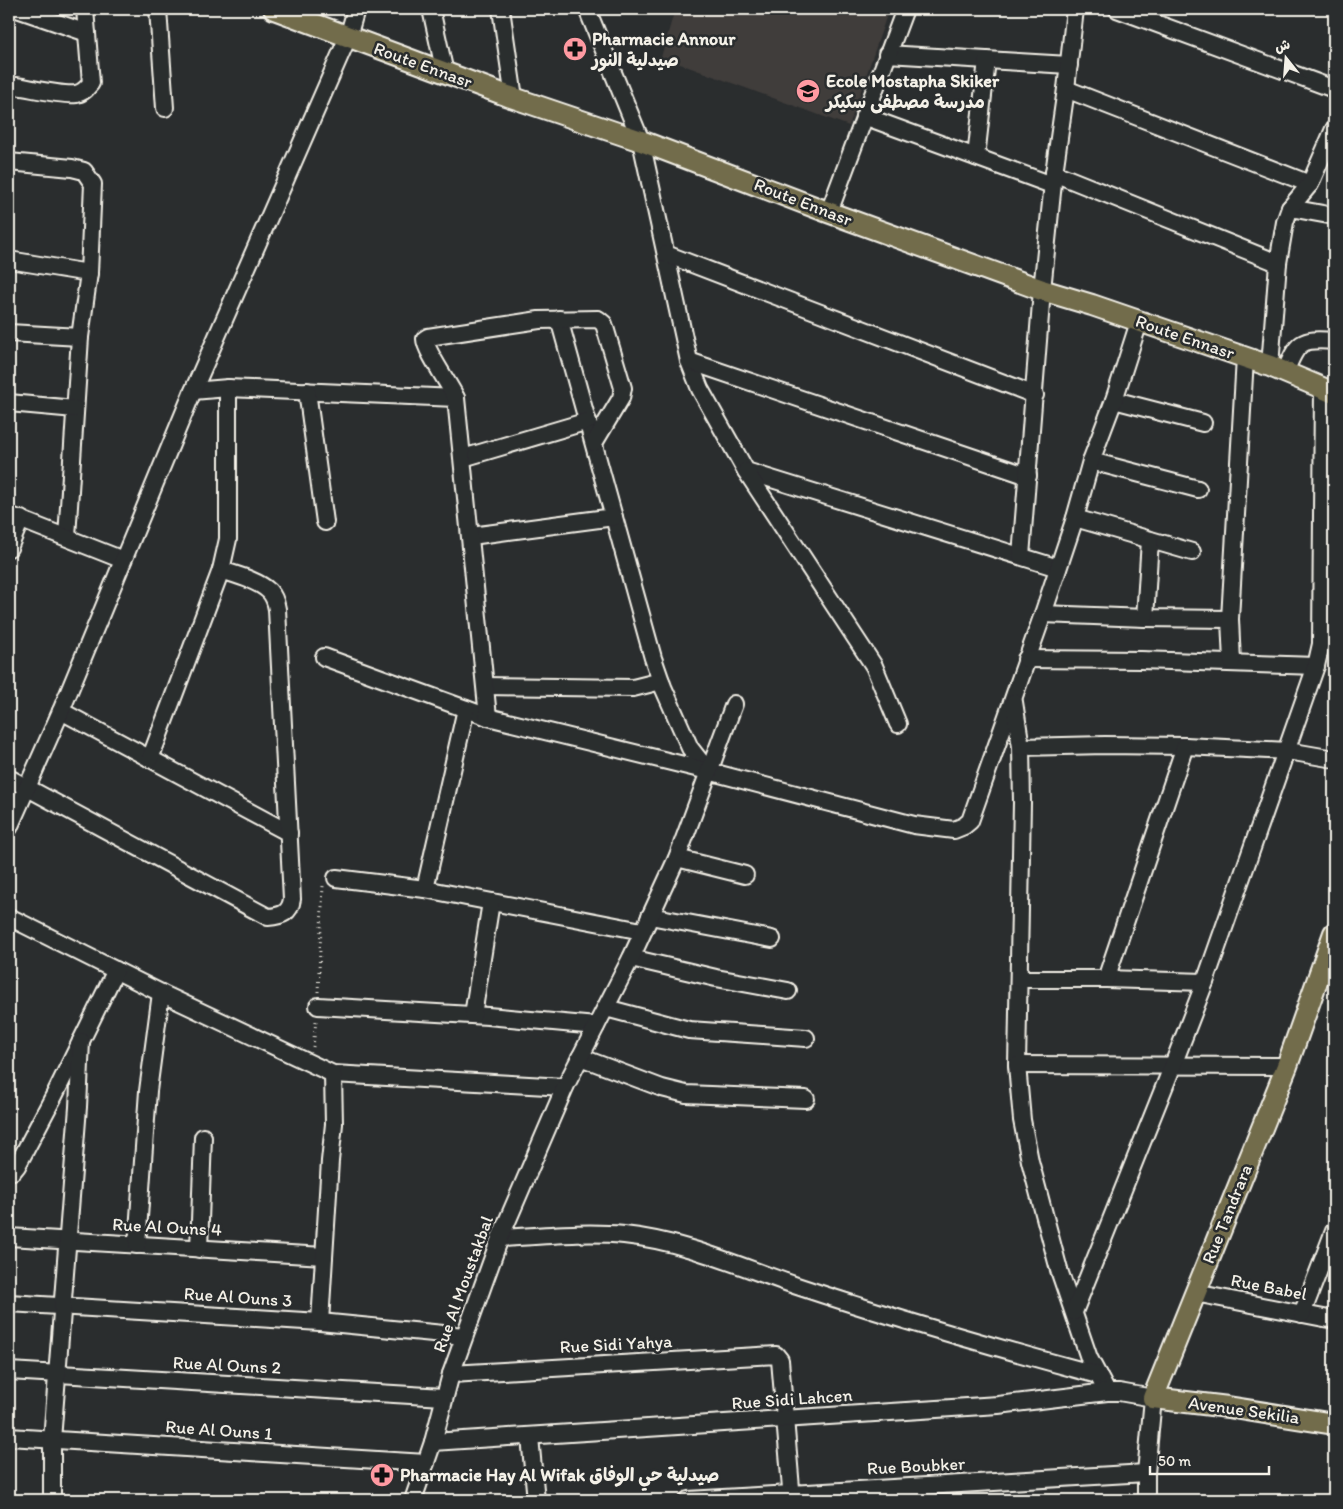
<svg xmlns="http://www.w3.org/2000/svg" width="1343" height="1509" font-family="Itim,'Playpen Sans Arabic',sans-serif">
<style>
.built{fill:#3f3c3a}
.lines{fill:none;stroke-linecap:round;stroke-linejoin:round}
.minor-casing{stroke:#f4f1e8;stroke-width:20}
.major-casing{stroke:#f4f1e8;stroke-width:24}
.path{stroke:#f4f1e8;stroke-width:3;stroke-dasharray:1 4;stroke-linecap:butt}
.minor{stroke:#2a2d2e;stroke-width:16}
.major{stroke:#726c4b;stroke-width:20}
.labels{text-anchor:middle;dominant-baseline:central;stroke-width:5;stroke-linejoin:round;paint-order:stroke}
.poi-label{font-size:18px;font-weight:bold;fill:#f4f1e8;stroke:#2a2d2e;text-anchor:start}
.street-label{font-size:18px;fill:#f4f1e8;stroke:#2a2d2e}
</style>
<rect width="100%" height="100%" fill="#2a2d2e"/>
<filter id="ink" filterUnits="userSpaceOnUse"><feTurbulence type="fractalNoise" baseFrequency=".02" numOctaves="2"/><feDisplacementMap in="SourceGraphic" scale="10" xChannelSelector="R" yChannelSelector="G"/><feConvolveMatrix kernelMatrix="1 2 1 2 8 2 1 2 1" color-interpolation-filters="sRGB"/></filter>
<g filter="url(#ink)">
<path class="built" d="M675,9H889L849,126L661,57Z"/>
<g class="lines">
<g class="minor-casing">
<g id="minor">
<path d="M17,9L87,33"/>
<path d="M158,9L165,108"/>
<path d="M431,9L445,73"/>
<path d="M501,9L514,98"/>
<path d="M587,9L641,141L689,361L700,389L746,471L1058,568"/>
<path d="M1117,9L1334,89"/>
<path d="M887,54L1069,65"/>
<path d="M16,86C31,88 62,96 76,94C83,93 87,88 91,83L85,9"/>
<path d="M1066,89L1310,184"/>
<path d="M864,116L1052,185"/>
<path d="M976,157L987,60"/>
<path d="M9,162L72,168L84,171L93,184L89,273L80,337L67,537"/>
<path d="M1054,173L1278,263"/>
<path d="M1290,208L1334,216"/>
<path d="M829,212L905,9"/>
<path d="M666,254L1035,395"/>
<path d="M9,260L89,273"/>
<path d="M559,319L653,658L663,687L690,748L708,771"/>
<path d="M9,333L80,337"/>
<path d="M689,361L1028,476"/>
<path d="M1270,366L1278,263L1285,222L1290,208L1310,184L1334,129"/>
<path d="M1285,372C1298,342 1300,338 1334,341"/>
<path d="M193,391L228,388L456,398"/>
<path d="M307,391L325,522"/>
<path d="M1114,400L1203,423"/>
<path d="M9,403L75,409"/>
<path d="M463,458L588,421"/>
<path d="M1091,461L1198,489"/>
<path d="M746,471L874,666L898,724"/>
<path d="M9,515L123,560"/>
<path d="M1075,518L1192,552"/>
<path d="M471,536L614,517"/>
<path d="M9,548L21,519"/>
<path d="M1021,556L1042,290L1054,173L1066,89L1075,9"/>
<path d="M1043,614L1145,618L1230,619"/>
<path d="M1145,618L1150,540"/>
<path d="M324,657L488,717L708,771L914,825L954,830L964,826L970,821L1043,614L1075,518L1091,461L1114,400L1139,322"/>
<path d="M1026,659L1141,660L1316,666"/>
<path d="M1232,662L1230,619L1245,358"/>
<path d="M486,686L633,688L661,681"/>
<path d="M1014,702L1021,747L1022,803L1017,1065L1022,1120L1030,1161L1059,1270L1089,1358L1107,1392"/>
<path d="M61,711L289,833"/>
<path d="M488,717L456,398C450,385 425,350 425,339L428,337L539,320L598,319L604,324L623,388L621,398L594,443"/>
<path d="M1021,747L1105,745L1185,746L1288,751L1334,759"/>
<path d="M150,759L221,570L228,539V388"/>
<path d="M9,778L268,917C282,916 290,913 292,899L277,609C276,603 274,596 269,591C257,580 236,575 221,570"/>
<path d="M9,828L61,711L193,391L348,37L356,9"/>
<path d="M677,858L745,875"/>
<path d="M336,878L425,889L642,931"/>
<path d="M425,889L466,709"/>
<path d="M650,916L772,939"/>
<path d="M9,917L161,993L333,1074L565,1087"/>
<path d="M631,958L716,978L788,991"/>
<path d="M1019,979H1106L1205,982"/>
<path d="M1106,979L1185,746"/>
<path d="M318,1006L488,1016L596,1026"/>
<path d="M606,1008L689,1030L806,1038"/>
<path d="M473,1015L491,902"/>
<path d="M580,1057L662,1088L686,1094L806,1099"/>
<path d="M1017,1065L1287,1066"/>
<path d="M9,1172L13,1171L17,1166L55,1094L116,970"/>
<path d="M9,1237L324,1256"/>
<path d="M500,1238C541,1236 583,1231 624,1235C684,1241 741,1267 797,1286C896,1319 997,1348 1098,1375"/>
<path d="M137,1245L148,1091L161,993"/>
<path d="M199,1249L203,1137"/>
<path d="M1195,1293L1334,1320"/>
<path d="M9,1303L320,1322L464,1336"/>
<path d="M1074,1312L1173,1065L1205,982L1316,666L1321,644L1323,388"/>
<path d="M1302,1314L1334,1231"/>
<path d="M320,1322L330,1161L334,1124L333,1074"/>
<path d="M9,1371L444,1397"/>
<path d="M451,1374L776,1355L780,1360L792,1500"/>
<path d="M9,1437L426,1463"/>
<path d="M530,1437L536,1500"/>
<path d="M433,1442L998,1405L1107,1392H1119L1153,1398L1146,1473V1500"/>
<path d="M52,1500V1440L78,1107L81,1041"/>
<path d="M413,1500L433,1442L451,1374L500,1238L565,1087L631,958L677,858L734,704"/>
<path d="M688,1500L1146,1473"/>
</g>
</g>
<g class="major-casing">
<g id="major">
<path d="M274,9L508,96L641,141L825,211L1042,290L1092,305L1270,366L1334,393"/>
<path d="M1334,933L1287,1066L1153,1398L1228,1407L1334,1424"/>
</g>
</g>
<g class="path">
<path d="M318,992L323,886"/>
<path d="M313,1047L316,1021"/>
</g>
<use href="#minor" class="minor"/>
<use href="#major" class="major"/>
</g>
</g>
<defs>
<g id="pharmacy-disc" transform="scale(1.25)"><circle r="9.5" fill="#ff9aa2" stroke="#2a2d2e"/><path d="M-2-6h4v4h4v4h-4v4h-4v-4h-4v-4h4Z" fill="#111"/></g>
<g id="school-disc" transform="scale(1.25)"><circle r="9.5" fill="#ff9aa2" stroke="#2a2d2e"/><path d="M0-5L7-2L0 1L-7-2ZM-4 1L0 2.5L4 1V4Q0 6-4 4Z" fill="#111"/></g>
</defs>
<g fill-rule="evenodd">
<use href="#pharmacy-disc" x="575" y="49"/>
<use href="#school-disc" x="808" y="91"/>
<use href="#pharmacy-disc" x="382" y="1475"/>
</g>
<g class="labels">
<g class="poi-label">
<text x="592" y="39">Pharmacie Annour<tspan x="592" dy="21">صيدلية النور</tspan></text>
<text x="826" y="81">Ecole Mostapha Skiker<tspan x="826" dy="21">مدرسة مصطفى سكيكر</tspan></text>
<text x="400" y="1475">Pharmacie Hay Al Wifak صيدلية حي الوفاق</text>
</g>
<g class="street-label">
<text transform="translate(423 65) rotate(20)">Route Ennasr</text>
<text transform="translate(803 202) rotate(21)">Route Ennasr</text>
<text transform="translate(1185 337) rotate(19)">Route Ennasr</text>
<text transform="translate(1227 1214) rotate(-68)">Rue Tandrara</text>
<text transform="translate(167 1227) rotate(3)">Rue Al Ouns 4</text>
<text transform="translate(463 1284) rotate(-70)">Rue Al Moustakbal</text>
<text transform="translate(1269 1287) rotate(11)">Rue Babel</text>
<text transform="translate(238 1297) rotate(4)">Rue Al Ouns 3</text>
<text transform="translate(616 1344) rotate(-3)">Rue Sidi Yahya</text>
<text transform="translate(227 1365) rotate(3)">Rue Al Ouns 2</text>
<text transform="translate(792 1399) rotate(-4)">Rue Sidi Lahcen</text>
<text transform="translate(1244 1410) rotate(8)">Avenue Sekilia</text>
<text transform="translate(219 1430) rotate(4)">Rue Al Ouns 1</text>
<text transform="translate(916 1466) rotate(-3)">Rue Boubker</text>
</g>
</g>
<rect width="1343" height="1509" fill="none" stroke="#2a2d2e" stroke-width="30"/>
<rect x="15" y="15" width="1313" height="1479" fill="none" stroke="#f4f1e8" stroke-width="2" filter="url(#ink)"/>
<g transform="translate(1286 58) rotate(343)" stroke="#2a2d2e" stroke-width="4" paint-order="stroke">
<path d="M0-4L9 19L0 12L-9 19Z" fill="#f4f1e8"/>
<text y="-8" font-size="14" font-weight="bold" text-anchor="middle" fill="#f4f1e8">ش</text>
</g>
<path d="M1150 1466v8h119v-8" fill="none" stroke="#f4f1e8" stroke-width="2.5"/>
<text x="1158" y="1466" font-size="15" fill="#f4f1e8" stroke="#2a2d2e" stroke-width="4" paint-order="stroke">50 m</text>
</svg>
